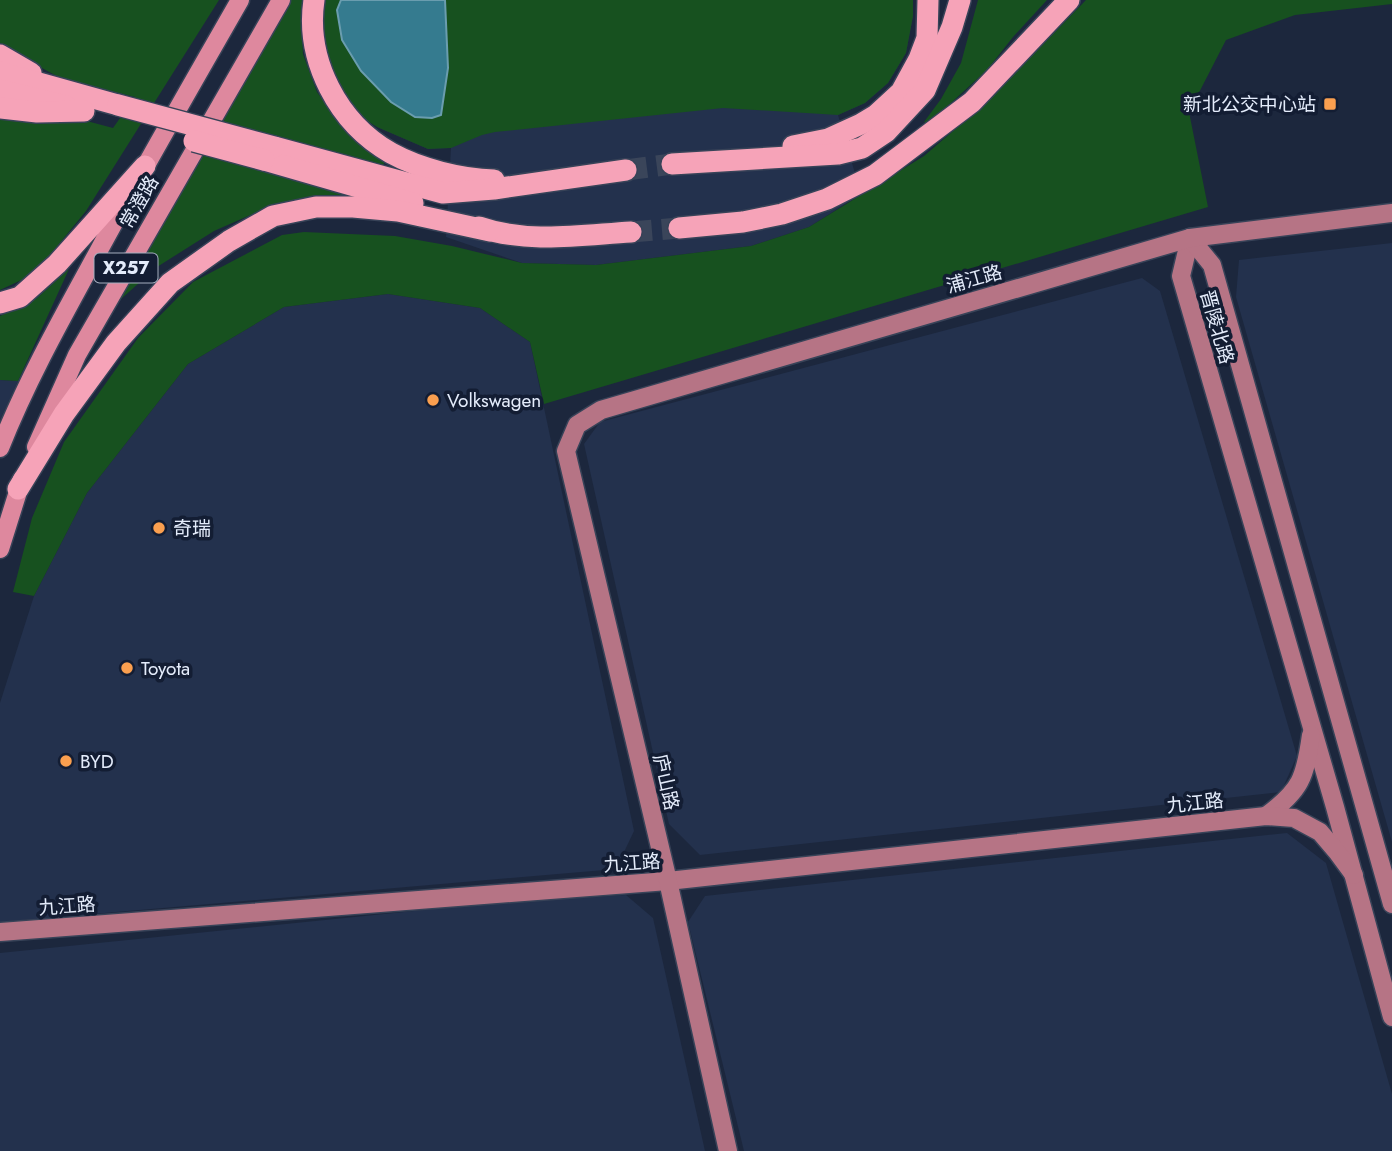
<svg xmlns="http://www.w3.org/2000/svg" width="1392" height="1151" font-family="Jost,'Noto Sans SC',sans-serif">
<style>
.built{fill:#23314d}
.green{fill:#17511f}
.water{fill:#357b8f;stroke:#6a9daf;stroke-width:2}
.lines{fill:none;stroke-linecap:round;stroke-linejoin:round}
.highway-tunnel{stroke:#3a455a;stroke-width:21;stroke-dasharray:21 10;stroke-linecap:butt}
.secondary-casing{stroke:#384358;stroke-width:21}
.primary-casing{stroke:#384358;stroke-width:21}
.highway-casing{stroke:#384358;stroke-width:24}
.secondary{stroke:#b67485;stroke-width:18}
.primary{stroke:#de889e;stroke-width:18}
.highway{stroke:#f6a3b8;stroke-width:21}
.highway-bridge-casing{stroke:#384358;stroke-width:24;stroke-linecap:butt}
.highway-bridge{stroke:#f6a3b8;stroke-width:21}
.poi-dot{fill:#fa9f4f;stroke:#131d33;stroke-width:2.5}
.labels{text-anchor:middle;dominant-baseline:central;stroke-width:7;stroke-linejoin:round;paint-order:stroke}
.shield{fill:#131d33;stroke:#a5aebf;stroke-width:2}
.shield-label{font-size:18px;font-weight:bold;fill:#e4ecfb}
.poi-label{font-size:19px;fill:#e4ecfb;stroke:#131d33;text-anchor:start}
.street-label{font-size:19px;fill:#e4ecfb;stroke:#131d33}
</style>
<rect width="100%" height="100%" fill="#1c273d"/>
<g class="built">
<path d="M913,0V16L906,53L888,83L865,103L838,115L861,194L809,227L751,246L596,265L522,263L446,237L451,148L428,149L377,127Z"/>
<path d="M1392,243V842L1236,297L1239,260Z"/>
<path d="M1142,278L1160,291L1297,756L1281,792L700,855L669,824L584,444L600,422Z"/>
<path d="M388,294L480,308L530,342L634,831L616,869L0,922V703L34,596L87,493L188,364L284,307Z"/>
<path d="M0,380L18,381L0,420Z"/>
<path d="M1287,833L1326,863L1392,1094V1151H744L688,922L705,896Z"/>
<path d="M626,895L653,918L705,1151H0V953L492,903Z"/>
</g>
<g class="green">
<path d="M0,0H219L86,211L50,255L28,277L0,290V117L83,120L113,128L135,97L62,79L0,45Z"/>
<path d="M287,0H303L301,10L303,54L317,92L340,123L386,159L382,168L216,123Z"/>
<path d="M321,0H913V16L906,53L888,83L865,103L838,115L723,108L495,132L482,135L451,148L428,149L377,127L358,115L333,83L317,20Z"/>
<path d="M978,0H1047L1013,37L987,70L928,124L924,122L941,99L961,63Z"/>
<path d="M1086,0H1392V4L1295,15L1226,40L1189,112L1208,207L544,404L530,342L480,308L388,294L284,307L188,364L87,493L34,596L13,592L32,518L64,442L138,338L193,282L282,235L304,232L395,236L452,246L522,263L596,265L751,246L809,227L924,156L988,101Z"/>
<path d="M201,153L346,195L344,202H301L255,213L214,231L157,267L121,299L117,298Z"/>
<path d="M69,269L18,381L0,380V316L37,298Z"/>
</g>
<path class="water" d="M341,0H445L448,68L441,115L432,118L415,117L391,102L361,71L342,40L337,10Z"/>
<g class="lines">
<g class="highway-tunnel">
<path d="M626,170L672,164"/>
<path d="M631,232L679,228"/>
</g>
<g class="secondary-casing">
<g id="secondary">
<path d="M1190,238L1181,276L1335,807L1392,1017"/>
<path d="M1190,238L1212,265L1392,904"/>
<path d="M1266,816C1301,790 1305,778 1311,735"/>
<path d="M0,932L668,881L1266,816L1294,818L1320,832L1337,852L1354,875"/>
<path d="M728,1151L668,881L566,451L577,425L601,410L1190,238L1392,213"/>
</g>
</g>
<g class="primary-casing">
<g id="primary">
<path d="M36,447L77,355L281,0"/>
<path d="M0,448C27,380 63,316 98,252C144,167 192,84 240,0"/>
<path d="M0,549L22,479"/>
</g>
</g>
<g class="highway-casing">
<g id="highway">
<path d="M314,0C305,60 338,123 391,153C420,169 461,179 494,180"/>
<path d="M0,55L31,73"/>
<path d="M0,72L118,105"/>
<path d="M0,90L66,106"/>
<path d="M0,108L37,112L84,111"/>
<path d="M793,146L828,139L861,124L876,115L901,92L919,59L927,38L928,0"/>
<path d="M274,147L443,193L494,189L626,170"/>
<path d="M264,160L413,203"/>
<path d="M672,164L838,154L862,148L886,132L925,90L952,27L960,0"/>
<path d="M479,227C528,244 581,235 631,232"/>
<path d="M679,228L743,222L782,214L827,199L875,175L972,102L1069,0"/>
<path d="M0,303L20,297L57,264L145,166"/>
<path d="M18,489L64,414L116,343L170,283L229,241L273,216L316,207H353L398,211L490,231"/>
</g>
</g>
<use href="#secondary" class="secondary"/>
<use href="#primary" class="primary"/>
<use href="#highway" class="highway"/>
<g class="highway-bridge-casing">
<g id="highway-bridge">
<path d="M118,105L274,147"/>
<path d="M194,141L264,160"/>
</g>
</g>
<use href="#highway-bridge" class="highway-bridge"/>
</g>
<g class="poi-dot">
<rect x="1323" y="97" width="14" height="14" rx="3.5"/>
<circle cx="433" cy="400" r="7"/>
<circle cx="159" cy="528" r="7"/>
<circle cx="127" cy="668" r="7"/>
<circle cx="66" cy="761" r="7"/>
</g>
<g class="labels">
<rect class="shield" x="94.5" y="253.5" width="63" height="29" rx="5"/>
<g class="shield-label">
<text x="126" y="268">X257</text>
</g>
<g class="poi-label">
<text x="1316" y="104" text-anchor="end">新北公交中心站</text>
<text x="447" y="400">Volkswagen</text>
<text x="173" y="528">奇瑞</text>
<text x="141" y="668">Toyota</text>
<text x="80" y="761">BYD</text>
</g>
<g class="street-label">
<text transform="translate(139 202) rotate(-60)">常澄路</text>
<text transform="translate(974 279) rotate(-16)">浦江路</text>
<text transform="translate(1217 327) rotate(74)">晋陵北路</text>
<text transform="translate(666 782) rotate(77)">庐山路</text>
<text transform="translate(1195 803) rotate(-6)">九江路</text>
<text transform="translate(632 863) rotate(-4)">九江路</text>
<text transform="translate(67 906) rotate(-4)">九江路</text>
</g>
</g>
</svg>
